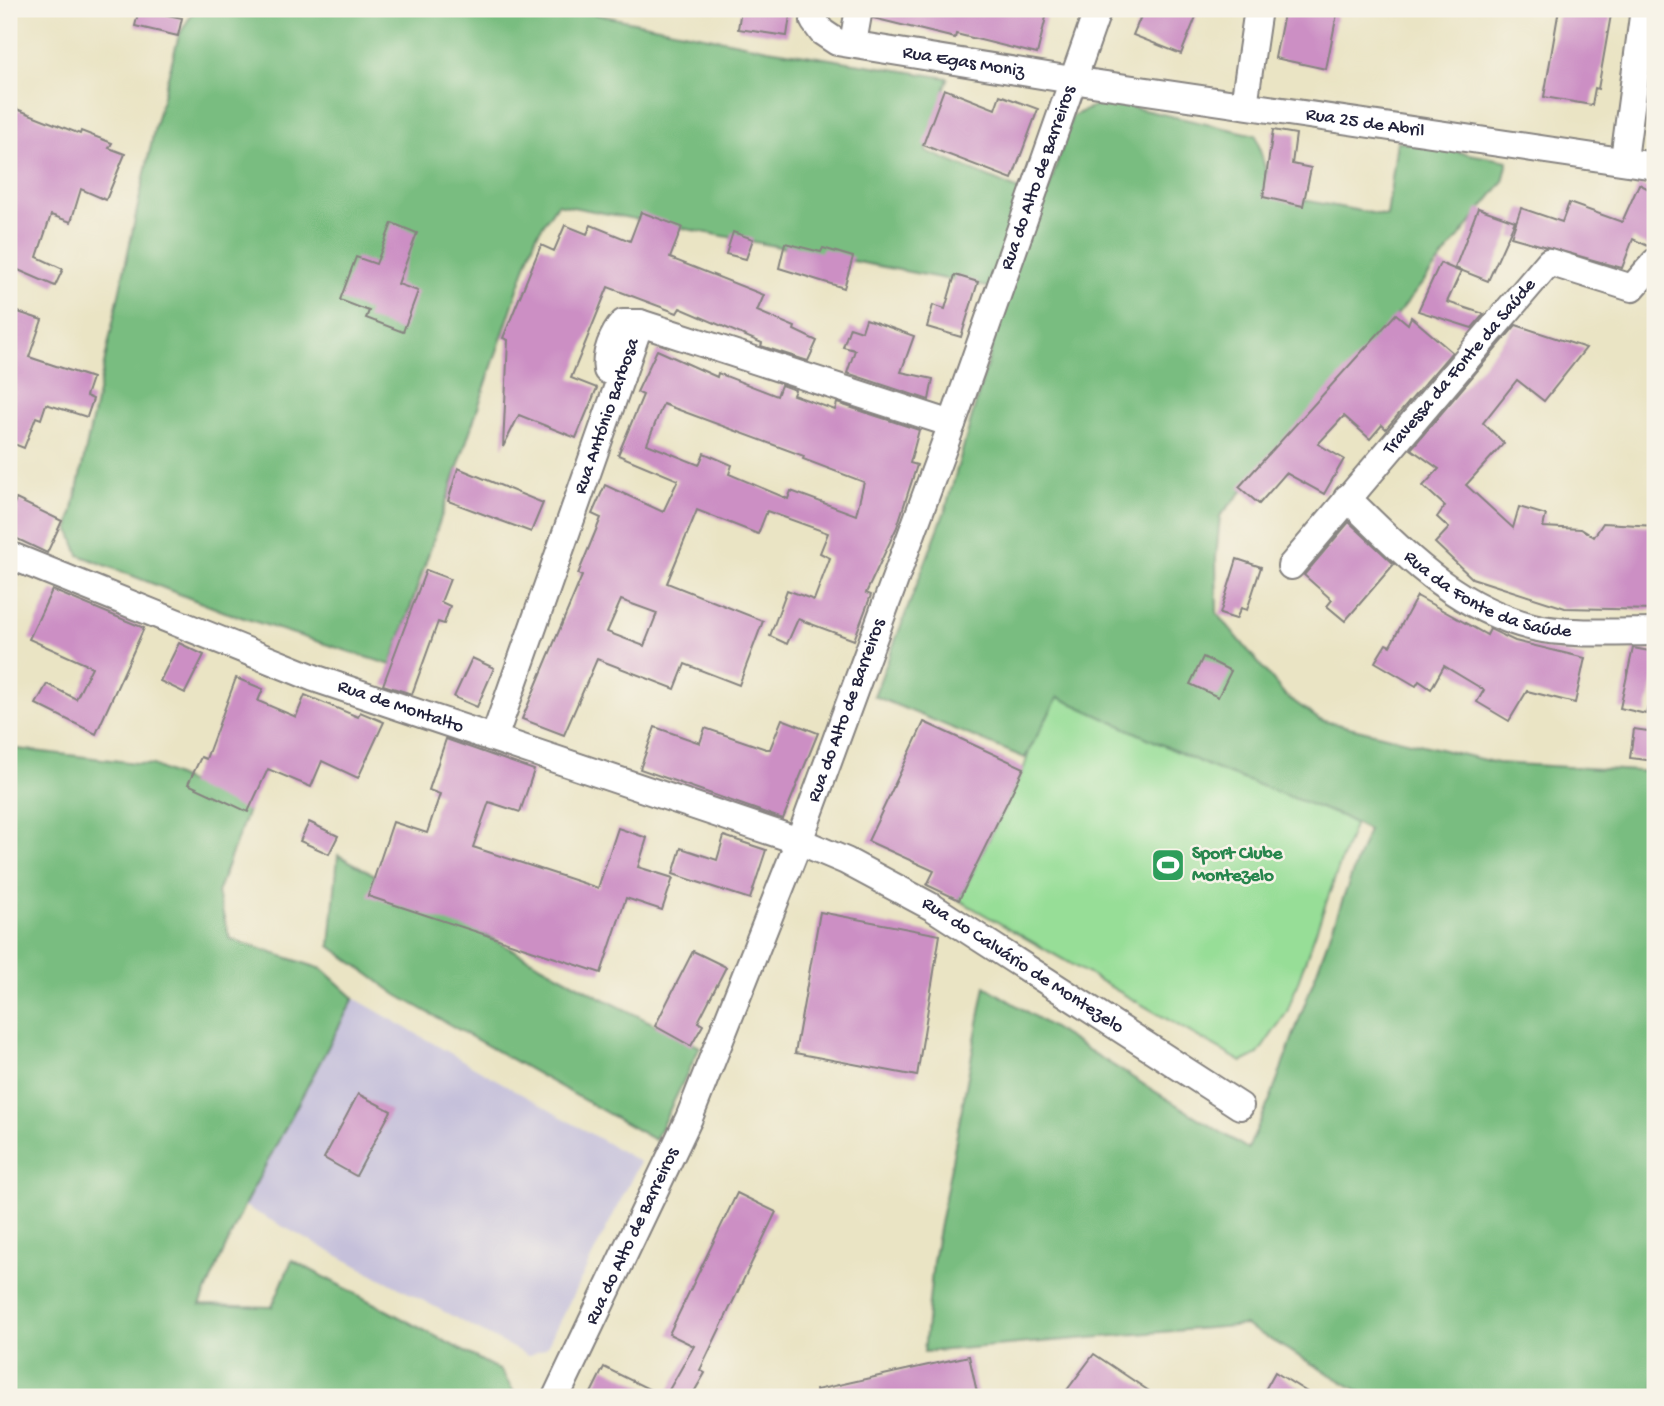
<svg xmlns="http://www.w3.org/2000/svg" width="1664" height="1406" font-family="'Gochi Hand',sans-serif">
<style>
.industrial{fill:#c5c0da}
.green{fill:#97de97;stroke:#5c8069;stroke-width:2}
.forest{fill:#79bd80;stroke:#4e705e;stroke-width:2}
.building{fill:#cc8fc4;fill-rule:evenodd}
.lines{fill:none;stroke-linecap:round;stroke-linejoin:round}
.minor-casing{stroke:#868380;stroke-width:30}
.minor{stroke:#fff;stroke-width:26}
.labels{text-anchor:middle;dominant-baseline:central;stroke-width:5;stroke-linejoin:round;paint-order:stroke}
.street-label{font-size:19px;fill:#22223b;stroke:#f7f3e8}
.leisure-label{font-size:19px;font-weight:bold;fill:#27864d;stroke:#f7f3e8;text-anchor:start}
</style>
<rect width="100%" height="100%" fill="#f7f3e8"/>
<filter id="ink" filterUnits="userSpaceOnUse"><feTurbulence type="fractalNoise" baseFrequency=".0143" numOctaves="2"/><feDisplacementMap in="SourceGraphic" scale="14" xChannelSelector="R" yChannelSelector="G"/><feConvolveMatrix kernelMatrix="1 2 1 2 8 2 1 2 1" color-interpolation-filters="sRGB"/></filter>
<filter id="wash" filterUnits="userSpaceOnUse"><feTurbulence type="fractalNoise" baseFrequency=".00686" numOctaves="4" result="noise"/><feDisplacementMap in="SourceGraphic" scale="28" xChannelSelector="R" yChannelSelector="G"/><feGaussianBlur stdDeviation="1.57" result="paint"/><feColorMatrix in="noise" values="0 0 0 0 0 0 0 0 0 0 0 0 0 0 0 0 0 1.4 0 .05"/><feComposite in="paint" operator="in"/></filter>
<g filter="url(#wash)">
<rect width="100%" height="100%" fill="#eae4c4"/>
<path class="industrial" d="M354,998L640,1162L546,1348L528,1356L244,1206Z"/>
<path class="green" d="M1049,689L1360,808L1287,1012L1258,1054L1242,1062L959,900L1024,768Z"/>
<g class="forest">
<path d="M195,9H569L768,49L948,78L926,151L1045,201L1072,116L1100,104L1126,106L1256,135L1272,194L1387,216L1397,141L1508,161L1503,182L1358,364L1220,516L1216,558L1217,613L1285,695L1320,720L1497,763L1655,772V1397H1369L1245,1325L924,1352L933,1261L985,986L1248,1149L1271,1097L1368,830L1341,816L1213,768L1058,697L1025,758L874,696L945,511L1008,291L557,204L536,236L391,665L225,612L79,555L69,528L155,126L179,35Z"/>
<path d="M9,748L153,765L248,810L217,893L230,939L322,969L354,998L244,1206L200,1305L272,1307L292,1260L501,1371L517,1397H9Z"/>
<path d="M338,855L594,994L700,1047L655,1140L397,995L330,946Z"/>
</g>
<g id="blocks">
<g class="building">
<path d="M139,9L182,18L178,36L135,26Z"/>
<path d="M741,9H791L787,36L738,29Z"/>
<path d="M874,9H1048L1037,54L956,34L955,38L873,18Z"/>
<path d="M1144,9H1199L1181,54L1133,35Z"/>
<path d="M1285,9H1338L1326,69L1275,58Z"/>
<path d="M1559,9H1612L1598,89L1595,88L1592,105L1544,97Z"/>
<path d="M944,89L995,109L1000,95L1038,109L1012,179L923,145Z"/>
<path d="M9,106L80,134L81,131L112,143L109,148L125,154L106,200L81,189L71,222L51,215L37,257L63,269L55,286L9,266Z"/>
<path d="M1273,130L1296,134L1292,164L1311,168L1303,206L1263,197Z"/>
<path d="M1639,184L1655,192V238L1650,247L1633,239L1622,268L1511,237L1521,208L1562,222L1569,203L1622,222Z"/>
<path d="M1478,208L1515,221L1488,281L1455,268Z"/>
<path d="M641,212L682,227L670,258L764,295L757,311L795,327L794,330L817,341L808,361L761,346L762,343L680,308L677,313L608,287L571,378L597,388L576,438L519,415L503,447L508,340L503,338L541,245L554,251L565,225L587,234L591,225L630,241Z"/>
<path d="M392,223L417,233L398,284L418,291L403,332L366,318L369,311L340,300L356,257L376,264Z"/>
<path d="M733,232L753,239L746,259L726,254Z"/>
<path d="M785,243L821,252L823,248L853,257L844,288L779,268Z"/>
<path d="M1440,263L1461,272L1447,302L1484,314L1472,328L1418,311Z"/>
<path d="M955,275L978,282L961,337L927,327L933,305L945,309Z"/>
<path d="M9,309L42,320L29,357L92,378L86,396L93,399L87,417L46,404L41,419L36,417L24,448L9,442Z"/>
<path d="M1396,314L1408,324L1411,317L1452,352L1386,429L1382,425L1370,439L1344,416L1318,444L1344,459L1324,494L1286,473L1259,504L1239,487Z"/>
<path d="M866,319L914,336L901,372L933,379L929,400L847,373L855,350L843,347L850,327L862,331Z"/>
<path d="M1516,325L1586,348L1544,401L1517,380L1483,423L1504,443L1466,485L1513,528L1519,507L1546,515L1543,527L1581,529L1594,537L1603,523L1655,526V610L1565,608L1472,578L1435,543L1449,528L1437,517L1445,506L1423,486L1439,469L1411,449Z"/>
<path d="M657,350L717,377L718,373L777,396L781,385L795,390L793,395L835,410L837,403L919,430L910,463L917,465L897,527L866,593L871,595L854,640L798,619L787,644L770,636L787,590L814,600L830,558L820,553L828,533L767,511L758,534L697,510L667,583L763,621L739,685L685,664L675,689L597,659L564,735L522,719L582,576L578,574L601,518L592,514L605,485L663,512L678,480L618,455L643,395L637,392ZM663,404L804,456L803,459L864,482L856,515L791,491L788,499L729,474L732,465L704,453L699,465L647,444ZM621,600L657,613L644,646L607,632Z"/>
<path d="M458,468L543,503L531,532L448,501Z"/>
<path d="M16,499L62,521L47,553L9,535V515Z"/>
<path d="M1349,522L1394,564L1345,621L1327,606L1332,600L1304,575Z"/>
<path d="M1237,559L1261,567L1247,610L1241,608L1236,619L1220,614Z"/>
<path d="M426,570L450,579L441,602L450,606L444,624L438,622L412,694L383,685Z"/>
<path d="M52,590L144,628L96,734L36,704L47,684L76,699L92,667L29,639Z"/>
<path d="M1417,596L1487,635L1490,629L1515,641L1585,658L1575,703L1527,691L1509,721L1477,702L1484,690L1444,666L1431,689L1419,681L1416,686L1375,662L1386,644L1390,646Z"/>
<path d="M179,643L204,655L185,693L160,681Z"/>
<path d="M1633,648L1655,652V674L1646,714L1620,708Z"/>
<path d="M1203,657L1231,671L1218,697L1190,684Z"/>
<path d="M472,658L494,668L477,707L454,697Z"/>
<path d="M236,678L263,689L258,701L296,717L305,695L358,717L360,712L384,722L358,778L322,761L311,787L268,769L248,812L188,784L201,757L206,759Z"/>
<path d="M782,719L818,733L783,819L640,769L655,727L700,743L705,728L766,749H770Z"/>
<path d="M924,722L1024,768L959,900L927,885L934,871L868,841Z"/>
<path d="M1634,729L1655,732V761L1630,758Z"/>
<path d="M446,739L534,770L520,812L489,802L473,847L598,888L618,828L647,838L638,867L673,878L662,910L626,898L601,973L368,896L393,822L427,833L440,794L429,790Z"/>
<path d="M309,822L338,836L329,854L300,841Z"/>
<path d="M724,836L766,850L750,899L673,874L681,848L717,860Z"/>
<path d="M820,912L940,935L917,1076L795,1053Z"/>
<path d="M693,951L726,967L698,1022L703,1025L691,1046L655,1026Z"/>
<path d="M358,1094L391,1111L356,1176L324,1158Z"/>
<path d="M737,1193L776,1212L700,1370L705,1373L691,1397H589L604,1367L665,1397L694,1346L669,1334Z"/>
<path d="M1094,1354L1158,1397H1078L1067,1390Z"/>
<path d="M969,1356L978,1397H817L816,1390Z"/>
<path d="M1275,1372L1315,1397H1261Z"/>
</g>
</g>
</g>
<g filter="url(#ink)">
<use href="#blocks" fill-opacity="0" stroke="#868380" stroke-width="2"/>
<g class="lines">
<g class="minor-casing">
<g id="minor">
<path id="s1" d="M816,9L814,21L822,32L837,42L1072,80L1655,166"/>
<path d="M853,43L859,9"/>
<path d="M1244,105L1258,9"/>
<path d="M1624,159L1644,9"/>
<path d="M621,377L607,370C604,355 613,334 623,323H640"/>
<path id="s2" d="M1347,498C1404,553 1453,607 1533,627C1565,635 1621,632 1655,632"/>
<path id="s3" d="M9,555L314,678L799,841L846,861L932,907L1240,1106"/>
<path id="s4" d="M1291,566L1549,262L1632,288L1655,262"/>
<path id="s5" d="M494,738L640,323L952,424"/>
<path id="s6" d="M556,1397L689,1118L799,841L952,424L1098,9"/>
</g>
</g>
<use href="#minor" class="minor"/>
</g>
</g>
<defs>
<g id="stadium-square" transform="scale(1.75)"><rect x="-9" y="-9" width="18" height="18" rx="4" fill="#2e9e5b" stroke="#f7f3e8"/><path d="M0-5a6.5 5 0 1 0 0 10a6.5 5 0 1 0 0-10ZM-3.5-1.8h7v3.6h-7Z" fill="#fff"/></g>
</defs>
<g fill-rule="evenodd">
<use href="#stadium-square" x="1168" y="865"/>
</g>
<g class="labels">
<g class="street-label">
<text stroke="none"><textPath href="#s1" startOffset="172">Rua Egas Moniz</textPath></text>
<text stroke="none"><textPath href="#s1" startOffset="578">Rua 25 de Abril</textPath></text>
<text stroke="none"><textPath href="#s6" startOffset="1312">Rua do Alto de Barreiros</textPath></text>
<text stroke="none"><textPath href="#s4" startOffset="261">Travessa da Fonte da Saúde</textPath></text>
<text stroke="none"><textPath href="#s5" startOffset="341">Rua António Barbosa</textPath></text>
<text stroke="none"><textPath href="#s2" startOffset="175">Rua da Fonte da Saúde</textPath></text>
<text stroke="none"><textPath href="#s3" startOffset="420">Rua de Montalto</textPath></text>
<text stroke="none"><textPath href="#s6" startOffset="746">Rua do Alto de Barreiros</textPath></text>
<text stroke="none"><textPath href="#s3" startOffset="1097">Rua do Calvário de Montezelo</textPath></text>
<text stroke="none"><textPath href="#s6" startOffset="178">Rua do Alto de Barreiros</textPath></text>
</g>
<g class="leisure-label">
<text x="1192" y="854">Sport Clube<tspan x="1192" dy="22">Montezelo</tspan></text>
</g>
</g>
<rect width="1664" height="1406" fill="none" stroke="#f7f3e8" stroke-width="35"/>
</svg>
